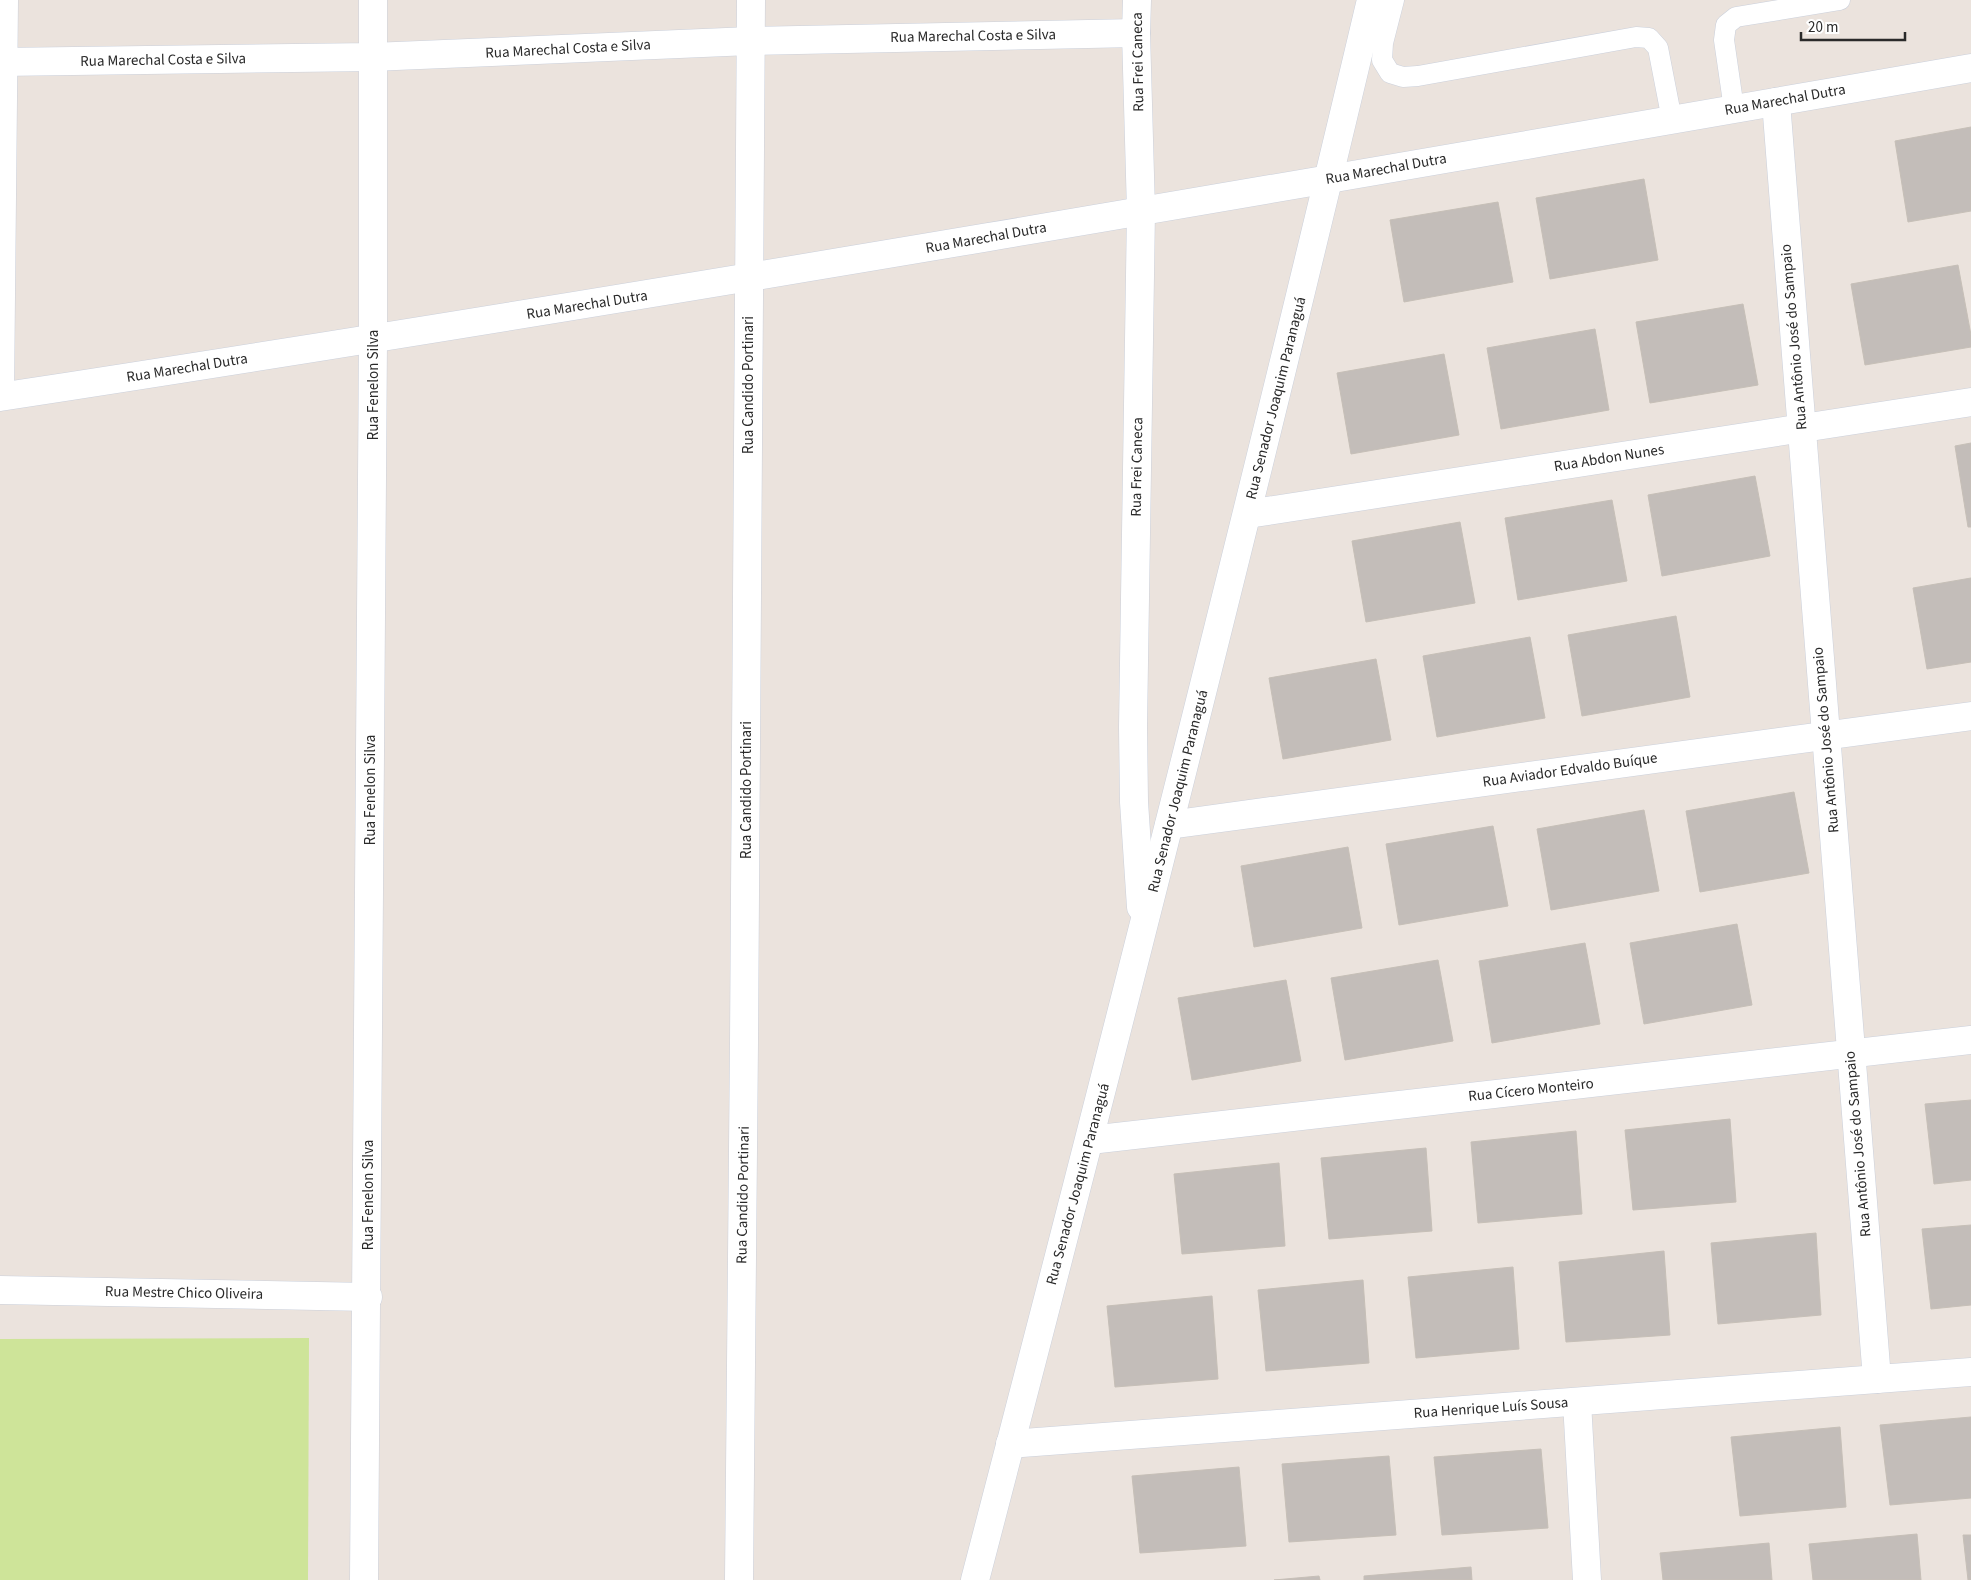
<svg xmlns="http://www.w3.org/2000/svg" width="1971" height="1580" font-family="'Source Sans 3',sans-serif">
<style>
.pitch{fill:#cee499}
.building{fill:#c3bdb9;stroke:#c6bfb7}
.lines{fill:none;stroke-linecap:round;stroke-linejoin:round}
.lane-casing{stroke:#cbd0db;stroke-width:21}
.street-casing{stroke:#cbd0db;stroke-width:29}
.lane{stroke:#fff;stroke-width:20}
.street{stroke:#fff;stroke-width:28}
.labels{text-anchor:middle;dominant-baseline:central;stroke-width:4;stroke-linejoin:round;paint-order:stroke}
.street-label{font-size:15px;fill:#2a2a2a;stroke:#fff}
</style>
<rect width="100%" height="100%" fill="#ebe3dd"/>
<path class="pitch" d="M309,1338L308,1580H0V1339Z"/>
<g class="building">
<path d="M1971,127V211L1908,222L1895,141Z"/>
<path d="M1644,179L1658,260L1550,279L1536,198Z"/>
<path d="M1498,202L1513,282L1404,302L1390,220Z"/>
<path d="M1958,265L1971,335V347L1865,365L1851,284Z"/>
<path d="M1743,304L1758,385L1650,403L1636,322Z"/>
<path d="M1595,329L1609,410L1501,429L1487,348Z"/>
<path d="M1444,354L1459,435L1351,454L1337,373Z"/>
<path d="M1971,443V527H1968L1955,446Z"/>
<path d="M1755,476L1770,556L1662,576L1648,495Z"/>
<path d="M1612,500L1627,581L1518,600L1505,518Z"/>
<path d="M1460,522L1475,603L1366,622L1352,541Z"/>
<path d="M1971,578V662L1927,669L1913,588Z"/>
<path d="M1676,616L1690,697L1582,716L1568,635Z"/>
<path d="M1530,637L1545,718L1437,737L1423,656Z"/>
<path d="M1376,659L1391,740L1283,759L1269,678Z"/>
<path d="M1794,792L1809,873L1700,892L1686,811Z"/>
<path d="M1644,810L1659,891L1551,910L1537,829Z"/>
<path d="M1493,826L1508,906L1399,925L1386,844Z"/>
<path d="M1348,847L1362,928L1254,947L1241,866Z"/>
<path d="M1737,924L1752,1005L1644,1024L1630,943Z"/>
<path d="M1585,943L1600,1024L1492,1043L1479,961Z"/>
<path d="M1438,960L1453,1041L1345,1060L1331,978Z"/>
<path d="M1286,980L1301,1061L1192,1080L1178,998Z"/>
<path d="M1971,1100V1180L1934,1184L1925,1104Z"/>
<path d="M1730,1119L1736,1202L1633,1210L1625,1130Z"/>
<path d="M1576,1131L1582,1214L1478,1223L1471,1142Z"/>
<path d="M1426,1148L1432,1231L1329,1239L1321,1158Z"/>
<path d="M1279,1163L1285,1246L1182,1254L1174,1174Z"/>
<path d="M1971,1225V1305L1931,1309L1922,1229Z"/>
<path d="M1816,1233L1821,1315L1718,1324L1711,1243Z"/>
<path d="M1664,1251L1670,1335L1566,1342L1559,1262Z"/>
<path d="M1513,1267L1519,1349L1416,1358L1408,1277Z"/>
<path d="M1363,1280L1369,1363L1266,1371L1258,1290Z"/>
<path d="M1212,1296L1218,1379L1115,1387L1107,1306Z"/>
<path d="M1971,1417V1498L1890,1505L1880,1425Z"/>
<path d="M1840,1427L1846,1507L1740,1516L1731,1437Z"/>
<path d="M1541,1449L1548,1528L1442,1535L1434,1457Z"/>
<path d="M1389,1456L1396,1535L1289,1542L1282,1464Z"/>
<path d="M1239,1467L1246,1546L1140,1553L1132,1476Z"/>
<path d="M1917,1534L1921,1580H1813L1809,1544Z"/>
<path d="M1963,1535H1971V1580H1968Z"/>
<path d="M1769,1543L1772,1580H1663L1660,1553Z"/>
<path d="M1471,1567L1472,1580H1364V1576Z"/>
<path d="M1319,1576L1320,1580H1274Z"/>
</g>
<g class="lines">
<g class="lane-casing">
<g id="lane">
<path d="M1394,0L1383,43L1382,60L1390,73L1403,77L1418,76L1636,37L1649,38L1658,48L1672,120"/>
<path d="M1734,109L1724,40L1726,25L1736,17L1840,0"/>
</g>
</g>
<g class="street-casing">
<g id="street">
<path d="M1137,0L1136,33L1141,211L1133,727L1134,802L1141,907"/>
<path d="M0,62L372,57L750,41L1136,33"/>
<path d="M1776,102L1877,1379"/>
<path d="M0,394L4,0"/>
<path d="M0,397C659,296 1315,182 1971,68"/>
<path d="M1248,514L1971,402"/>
<path d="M1169,825L1971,716"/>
<path d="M1090,1140L1971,1040"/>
<path d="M0,1290L368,1297"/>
<path d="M1577,1402L1587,1580"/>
<path d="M1010,1444L1971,1372"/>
<path d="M364,1580L373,340V0"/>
<path d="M739,1580L744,1042L751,0"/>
<path d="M975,1580C1112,1055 1246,528 1371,0"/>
</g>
</g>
<use href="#lane" class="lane"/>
<use href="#street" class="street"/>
</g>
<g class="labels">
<g class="street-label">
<text transform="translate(973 36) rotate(-1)">Rua Marechal Costa e Silva</text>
<text transform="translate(568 49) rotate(-3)">Rua Marechal Costa e Silva</text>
<text transform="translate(163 60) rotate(-1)">Rua Marechal Costa e Silva</text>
<text transform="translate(1138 62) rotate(-91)">Rua Frei Caneca</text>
<text transform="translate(1785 100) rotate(-10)">Rua Marechal Dutra</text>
<text transform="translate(1386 169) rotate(-10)">Rua Marechal Dutra</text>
<text transform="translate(986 238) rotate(-10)">Rua Marechal Dutra</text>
<text transform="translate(587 305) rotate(-9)">Rua Marechal Dutra</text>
<text transform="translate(1794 337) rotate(-95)">Rua Antônio José do Sampaio</text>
<text transform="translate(187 368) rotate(-9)">Rua Marechal Dutra</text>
<text transform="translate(373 385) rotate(-90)">Rua Fenelon Silva</text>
<text transform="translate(748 385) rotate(-90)">Rua Candido Portinari</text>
<text transform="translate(1276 398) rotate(-76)">Rua Senador Joaquim Paranaguá</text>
<text transform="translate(1609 458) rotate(-9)">Rua Abdon Nunes</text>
<text transform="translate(1137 467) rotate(-89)">Rua Frei Caneca</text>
<text transform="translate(1826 740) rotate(-95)">Rua Antônio José do Sampaio</text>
<text transform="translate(1570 770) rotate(-8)">Rua Aviador Edvaldo Buíque</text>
<text transform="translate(370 790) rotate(-90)">Rua Fenelon Silva</text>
<text transform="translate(746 790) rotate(-90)">Rua Candido Portinari</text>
<text transform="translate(1178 791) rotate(-76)">Rua Senador Joaquim Paranaguá</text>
<text transform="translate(1531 1090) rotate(-6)">Rua Cícero Monteiro</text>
<text transform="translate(1858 1144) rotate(-95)">Rua Antônio José do Sampaio</text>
<text transform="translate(1078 1184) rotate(-75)">Rua Senador Joaquim Paranaguá</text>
<text transform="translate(368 1195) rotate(-90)">Rua Fenelon Silva</text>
<text transform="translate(743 1195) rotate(-89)">Rua Candido Portinari</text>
<text transform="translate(184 1293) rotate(1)">Rua Mestre Chico Oliveira</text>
<text transform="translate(1491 1408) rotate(-4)">Rua Henrique Luís Sousa</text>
</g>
</g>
<path d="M1801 32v8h104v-8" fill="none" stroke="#2a2a2a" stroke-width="2.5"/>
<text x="1808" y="32" font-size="15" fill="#2a2a2a" stroke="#ffffff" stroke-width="4" paint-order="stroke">20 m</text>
</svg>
